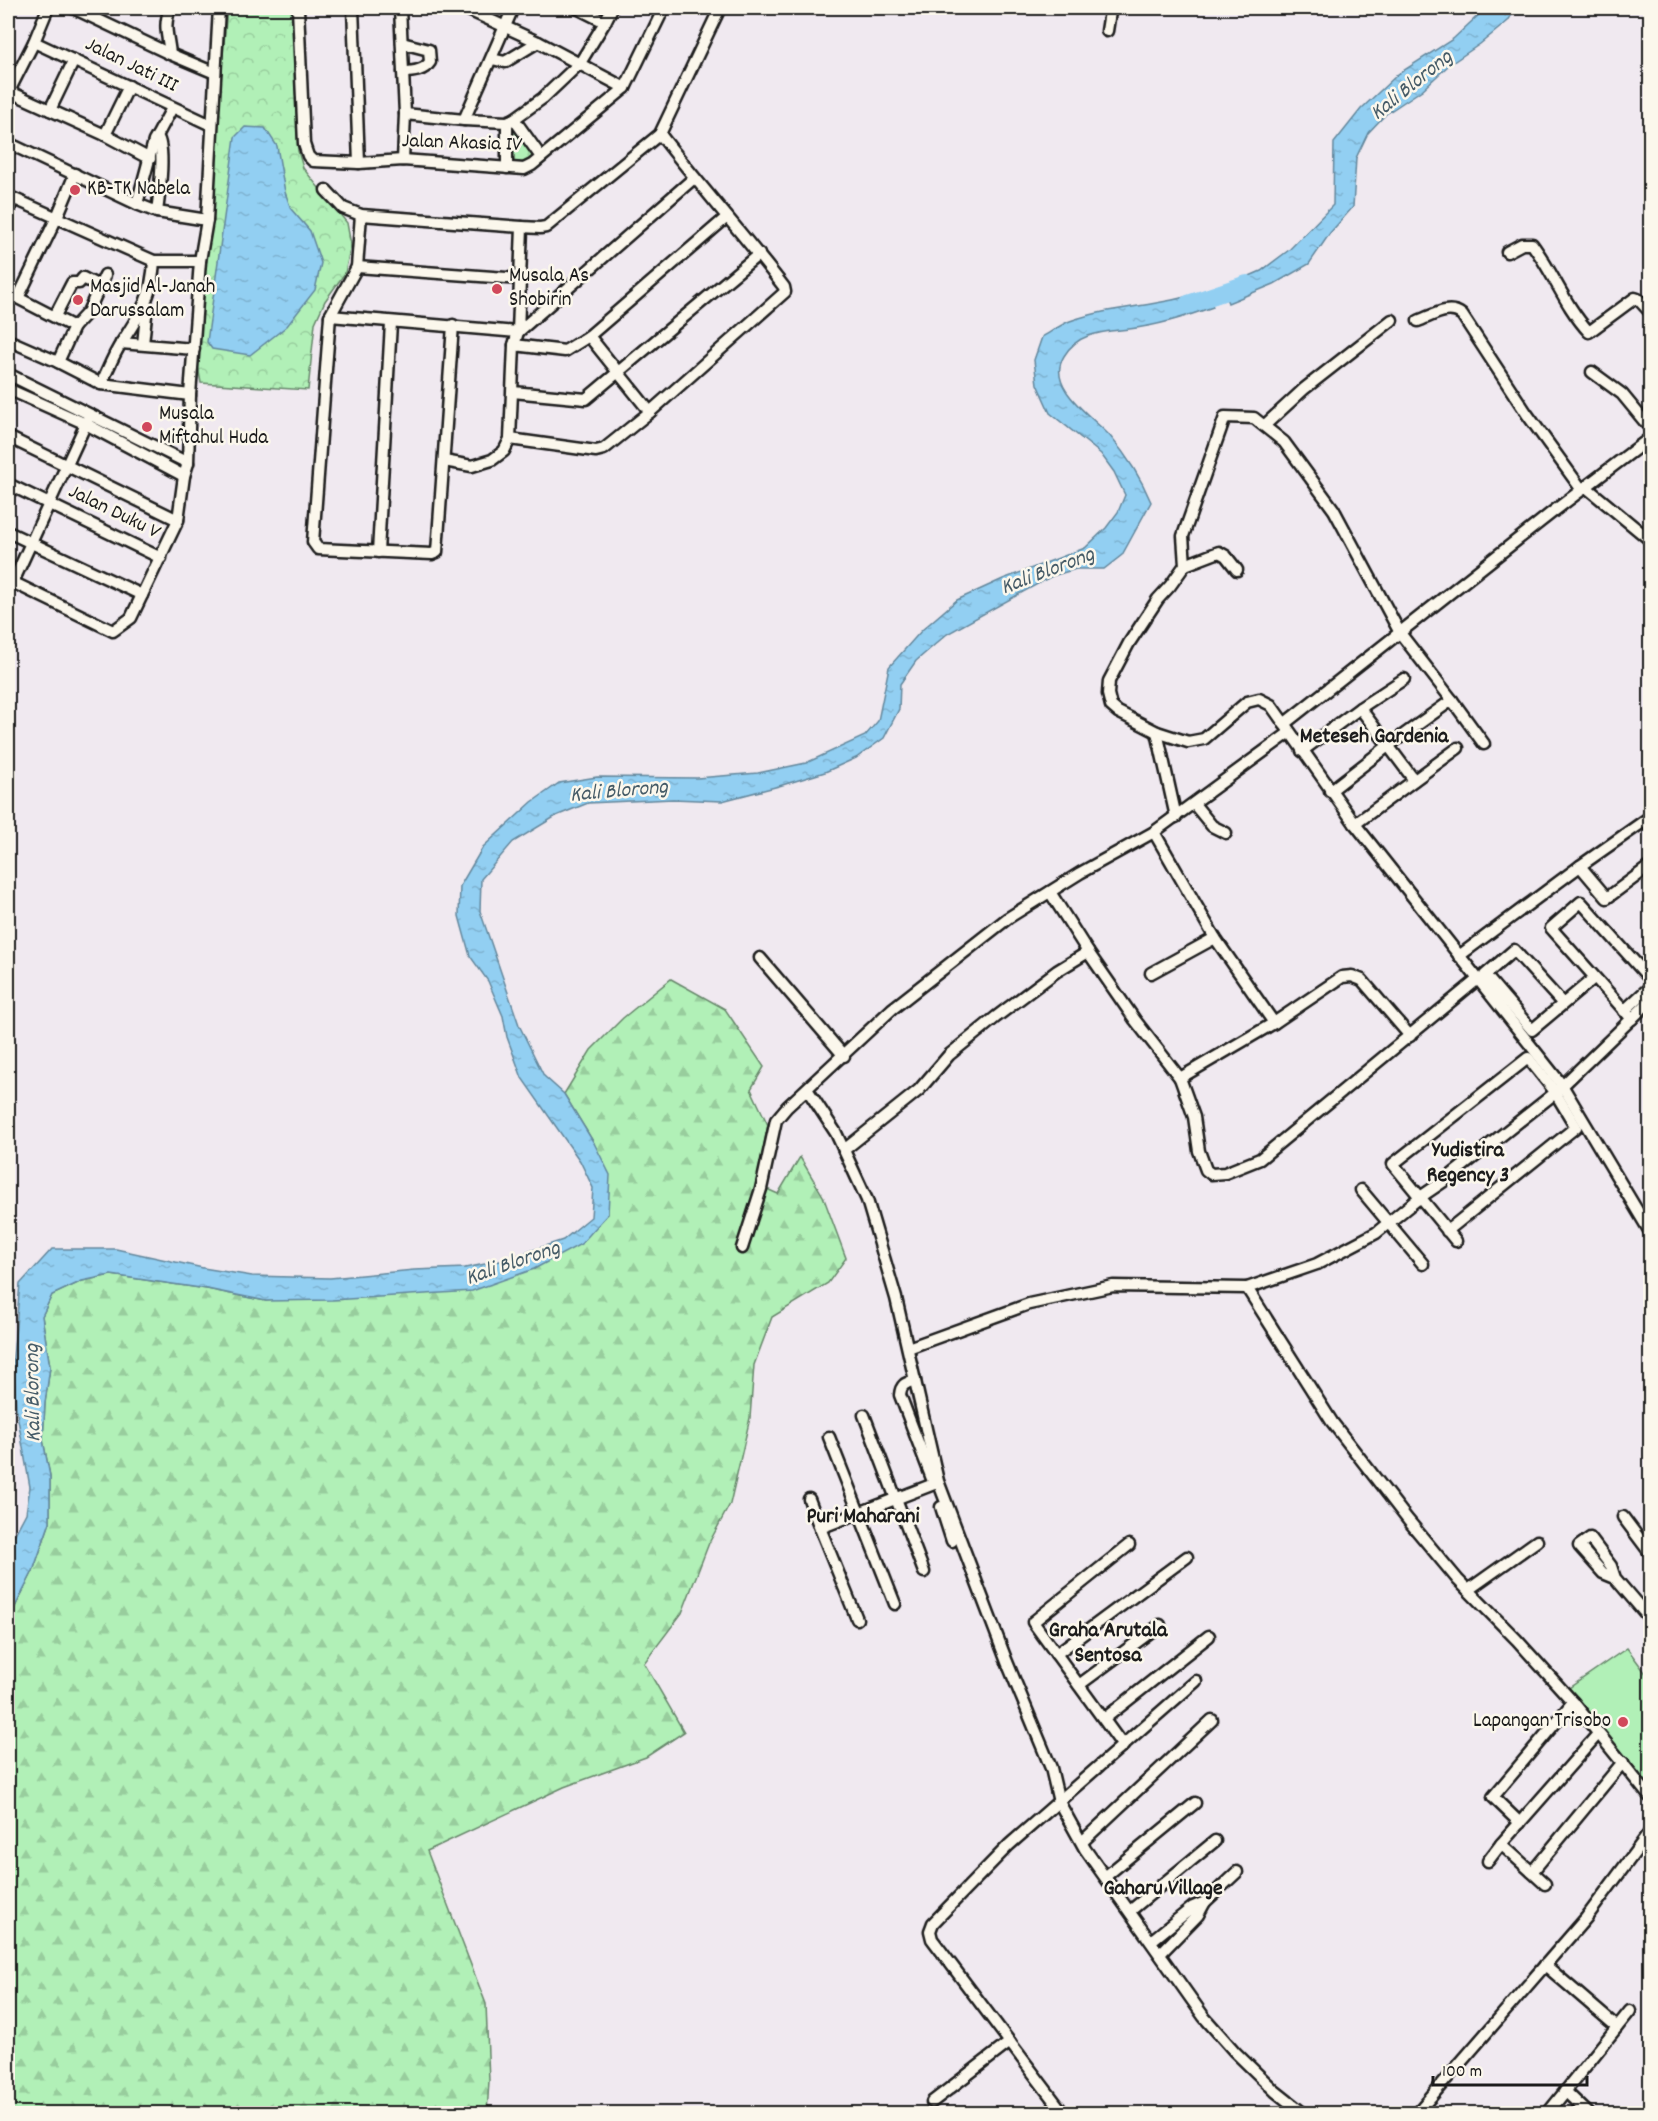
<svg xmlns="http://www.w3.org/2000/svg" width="1658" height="2121" font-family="Dekko,sans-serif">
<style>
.forest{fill:url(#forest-firs);stroke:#66866a;stroke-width:1.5}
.park{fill:url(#park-crowns);stroke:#66866a;stroke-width:1.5}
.garden{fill:#b1f0b7;stroke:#66866a;stroke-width:1.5}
.water{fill:url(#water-ripples);stroke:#63879c;stroke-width:1.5}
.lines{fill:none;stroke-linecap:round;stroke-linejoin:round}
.river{stroke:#92cff2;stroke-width:18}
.minor-casing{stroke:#1c1c1c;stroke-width:15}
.minor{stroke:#fbf7ec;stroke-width:10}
.poi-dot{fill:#d1495b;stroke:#fbf7ec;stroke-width:2}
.labels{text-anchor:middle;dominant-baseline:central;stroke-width:5;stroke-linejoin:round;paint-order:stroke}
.street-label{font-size:21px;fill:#1c1c1c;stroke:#fbf7ec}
.poi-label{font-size:21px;fill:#1c1c1c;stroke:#fbf7ec;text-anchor:start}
.water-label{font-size:22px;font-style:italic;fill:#455b67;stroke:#fbf7ec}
.neighbourhood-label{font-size:22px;font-weight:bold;fill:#1c1c1c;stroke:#fbf7ec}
</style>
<defs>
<pattern id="forest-firs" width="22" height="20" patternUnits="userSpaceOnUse" patternTransform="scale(1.5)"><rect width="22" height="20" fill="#b1f0b7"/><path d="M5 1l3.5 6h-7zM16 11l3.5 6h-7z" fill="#98cd9d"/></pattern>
<pattern id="park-crowns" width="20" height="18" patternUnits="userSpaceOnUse" patternTransform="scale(1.5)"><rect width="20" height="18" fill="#b1f0b7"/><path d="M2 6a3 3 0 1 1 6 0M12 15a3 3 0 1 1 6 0" fill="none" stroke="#98cd9d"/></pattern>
<pattern id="water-ripples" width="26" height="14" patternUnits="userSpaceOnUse" patternTransform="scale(1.5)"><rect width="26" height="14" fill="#92cff2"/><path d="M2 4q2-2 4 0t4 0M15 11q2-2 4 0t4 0" fill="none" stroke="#7db1cf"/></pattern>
</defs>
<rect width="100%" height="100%" fill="#f0e9f0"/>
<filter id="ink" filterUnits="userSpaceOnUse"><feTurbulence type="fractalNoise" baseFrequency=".0167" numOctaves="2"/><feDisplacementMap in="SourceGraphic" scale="12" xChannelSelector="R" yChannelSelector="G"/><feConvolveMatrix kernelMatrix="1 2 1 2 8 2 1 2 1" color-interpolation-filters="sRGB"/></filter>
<g filter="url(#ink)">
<path class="forest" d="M671,979L725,1009L764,1067L751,1089L768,1125L756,1184L778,1194L800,1157L823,1196L846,1258L828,1283L772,1317L754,1365L750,1418L730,1504L709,1543L682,1613L644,1663L684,1732L646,1757L564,1787L427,1851L486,2004L489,2081L487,2113H8V1621L33,1571L50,1522V1476L43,1440L45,1403L50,1367L42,1316L52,1295L82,1281L111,1275L207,1289L266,1301L534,1269L608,1214L594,1143L564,1094L591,1050L623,1018Z"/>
<g class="park">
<path d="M227,8H292L298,151L303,168L347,223L351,245L345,273L325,301L315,323L308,390L201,383L197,361Z"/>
<path d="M515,127L535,156L527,163L508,161V130Z"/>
</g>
<path class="garden" d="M1627,1648L1650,1679V1787L1569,1688Z"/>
<g class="water">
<path d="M1486,8H1516L1508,21L1480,44L1449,65L1422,90L1386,114L1368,133L1356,158L1353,207L1330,233L1309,264L1274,284L1228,303L1222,288L1261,271L1289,250L1333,205L1334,143L1361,109L1398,74L1453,39Z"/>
<path d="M245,127L265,128L277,146L285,192L291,209L310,231L321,263L315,290L287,326L250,355L212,349L207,342L235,137Z"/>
<path d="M1207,290L1213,307C1190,315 1167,323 1142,327C1124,331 1106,329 1088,336C1077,340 1070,346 1064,356C1045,387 1092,416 1110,436C1127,456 1141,478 1151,502L1122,555L1104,569H1076L1052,576L947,634L916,661L900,684L899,709L884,738L856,758L825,772L779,786L722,801L673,799L588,803L556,816L513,842L481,879L480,911L519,1025L544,1076L564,1094L594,1143L610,1175L608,1214L581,1244L534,1269L472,1291L332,1300L266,1301L207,1289L111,1275L82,1281L52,1295L42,1316L50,1367L45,1403L43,1440L50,1476V1522L33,1571L8,1621V1547L26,1513L30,1487L16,1408L13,1357L20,1284L52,1249H116L203,1268L252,1276L330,1278L414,1270L465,1268L500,1261L563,1240L591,1217L593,1188L580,1161L522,1078L507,1037L503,1016L488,981L470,956L459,916L460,886L483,847L532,802L559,783L597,777L697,778L758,773L806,763L865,736L878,721L889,667L922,630L957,600L1003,579L1085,548L1106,528L1118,512L1125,495L1114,472L1101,454L1050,413L1037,384L1034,360L1042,337C1051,332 1060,325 1070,321C1114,305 1163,307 1207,290Z"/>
</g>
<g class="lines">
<path class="river" d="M1188,304L1247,284"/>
<g class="minor-casing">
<g id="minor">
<path d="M73,8L170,54L215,73"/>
<path d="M170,8C163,28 168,34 170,54"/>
<path d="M298,8L304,144L308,156L313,161L359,163L403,160L524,169L532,165L625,88L664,8"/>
<path d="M353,8L359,163"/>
<path d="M400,8L405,114L403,160"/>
<path d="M464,8L538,42L625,88"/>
<path d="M577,8L605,22"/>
<path d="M1107,31L1110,12L1115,8"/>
<path d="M34,42L211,125"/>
<path d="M402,43L429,50L430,62C424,71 413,72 403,72"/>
<path d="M492,59L505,62L538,42"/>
<path d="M8,91L105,135L150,159"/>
<path d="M8,93L34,42L48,8"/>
<path d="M50,110L74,60"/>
<path d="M405,114L464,120L507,122L514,119L543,98L580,63L605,22L612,8"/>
<path d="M514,119L541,157"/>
<path d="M464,120L513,8"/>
<path d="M507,122V168"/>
<path d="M105,135L129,86"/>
<path d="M8,143L137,204L157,212L207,220"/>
<path d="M326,190L343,208L361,215L522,227L540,228L546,227L660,134L720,8"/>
<path d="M8,196L154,261H200"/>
<path d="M137,204L154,141L157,136"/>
<path d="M8,212L13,199"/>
<path d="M157,212C159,196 166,148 157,136L172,108"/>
<path d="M361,215L357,267L330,316L313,542L318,549L432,554L437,552L453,325"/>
<path d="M1507,252L1522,244H1532C1553,272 1565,306 1589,332L1635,298L1638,299L1650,312"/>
<path d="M357,267L520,279"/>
<path d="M8,293L74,327L58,362"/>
<path d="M18,298L57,217L75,174"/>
<path d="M55,316L72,283H79L83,278L99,286"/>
<path d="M330,316L518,332"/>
<path d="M1418,321C1432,316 1449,304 1462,315L1527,414L1582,490"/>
<path d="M74,327L88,312L105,275"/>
<path d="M518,332L694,178"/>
<path d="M589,336L650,412"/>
<path d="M8,340L58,362L101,384L190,395"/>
<path d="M121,343L194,349"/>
<path d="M143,344L147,306"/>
<path d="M514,345L565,351L589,336L727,217"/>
<path d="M1592,372L1622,394L1650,428"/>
<path d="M8,374L188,463L184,476L178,520L131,618L113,631L8,580"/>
<path d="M101,384C108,370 113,355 122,342C141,312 152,298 154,261"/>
<path d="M8,389L86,424L184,476"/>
<path d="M513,392L586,399L759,254"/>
<path d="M1265,425L1304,389L1392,320"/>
<path d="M8,437L178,520"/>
<path d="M510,439L596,451L604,449L650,412L785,292L784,287C744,235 700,186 660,134"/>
<path d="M444,461L472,466L492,460L504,451L510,439L514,345L518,332L522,227"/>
<path d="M188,463L190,395L200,261L207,220L219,8"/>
<path d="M8,484L161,558"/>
<path d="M1586,487L1650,540"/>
<path d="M8,532L142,595"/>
<path d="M378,552L391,323"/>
<path d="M1185,565L1219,552L1226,556L1237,570"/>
<path d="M13,582L88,419"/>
<path d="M1452,700L1484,744"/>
<path d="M1360,708L1414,780"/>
<path d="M1284,724L1550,514L1650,438"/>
<path d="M1157,732L1176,817"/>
<path d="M1302,751L1360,708L1404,679"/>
<path d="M1330,791L1388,746L1452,700L1400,633L1334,510L1284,442L1254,418L1225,417L1183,536L1185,565L1170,586L1158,599L1129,643L1109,681L1108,694L1111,706L1118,712L1157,732L1188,742L1204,739L1247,702L1259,699L1271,705L1355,824L1562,1085L1650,1232"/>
<path d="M1194,804L1212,826L1226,833"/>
<path d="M1355,824L1458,748"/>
<path d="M1154,832L1215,938L1274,1023"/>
<path d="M1580,866L1607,898L1650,866"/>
<path d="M1050,892L1088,952L1135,1020L1180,1078L1194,1117L1199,1151L1206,1170L1211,1174L1225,1173L1260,1159L1478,979"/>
<path d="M1459,956L1580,866L1650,817"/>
<path d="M760,958L844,1056"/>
<path d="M1151,973L1215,938"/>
<path d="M1563,1004L1514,950L1485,975L1532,1030L1594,978"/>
<path d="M1624,1011L1650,987"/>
<path d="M1632,1019L1551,928L1581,902L1650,979"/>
<path d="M1180,1078L1274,1023L1342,977L1352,976L1362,980L1410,1036"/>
<path d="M807,1089L836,1133L867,1200L896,1298L938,1481L1007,1662L1051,1768L1059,1802L1085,1849L1204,2017L1235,2052L1275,2091L1304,2114"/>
<path d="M844,1150L919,1090L949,1055L996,1017L1057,971L1088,952"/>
<path d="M1361,1190L1423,1264"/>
<path d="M1447,1231L1576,1127L1553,1089L1528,1058L1393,1164L1456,1241"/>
<path d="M742,1248L761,1189L776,1120L787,1107L892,1009L1008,918L1080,873L1154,832L1289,733"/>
<path d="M1247,1288L1332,1422L1408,1520L1458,1580L1517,1640L1573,1702L1650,1797"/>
<path d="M908,1348L1029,1304L1113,1286L1247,1288L1317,1264L1376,1233L1419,1198L1444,1181L1555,1093L1650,1001"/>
<path d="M915,1380C906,1383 901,1384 900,1395L934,1484"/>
<path d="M864,1415L924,1572"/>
<path d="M829,1437L895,1604"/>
<path d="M809,1499L820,1528L934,1484"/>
<path d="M941,1507L952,1541"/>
<path d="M1623,1517L1650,1553"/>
<path d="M820,1528L857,1619"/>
<path d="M1615,1578L1603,1573L1579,1546L1590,1538L1611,1566L1615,1578L1650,1619"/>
<path d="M1468,1590L1537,1541"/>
<path d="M1056,1654L1187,1557"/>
<path d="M1079,1685L1160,1625"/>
<path d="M1104,1719L1209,1636"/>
<path d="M1123,1746L1033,1622L1129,1545"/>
<path d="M1520,1823L1493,1797L1573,1702"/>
<path d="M1082,1842L1212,1720"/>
<path d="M1488,1861L1501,1844"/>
<path d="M1532,1872L1623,1762"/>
<path d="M1106,1876L1195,1803"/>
<path d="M1545,1884L1501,1844L1598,1734"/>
<path d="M1205,1902L1237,1872"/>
<path d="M1130,1911L1215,1841"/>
<path d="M1151,1941L1193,1907L1205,1902L1198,1915L1160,1954"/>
<path d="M1545,1965L1617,2027"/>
<path d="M1565,2091L1589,2114"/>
<path d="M932,2102L1010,2042"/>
<path d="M1064,2114L932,1939L930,1931L933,1923L1009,1845L1196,1681"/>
<path d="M1416,2114L1586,1918L1650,1832"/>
<path d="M1547,2114L1630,2011"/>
</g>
</g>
<use href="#minor" class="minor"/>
</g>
</g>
<g class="poi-dot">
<circle cx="75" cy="190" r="6"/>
<circle cx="497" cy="289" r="6"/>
<circle cx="78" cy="300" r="6"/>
<circle cx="147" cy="427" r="6"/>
<circle cx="1623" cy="1722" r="6"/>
</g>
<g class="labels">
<g class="street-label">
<text transform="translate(131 66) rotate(26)">Jalan Jati III</text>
<text transform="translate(462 144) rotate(2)">Jalan Akasia IV</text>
<text transform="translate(114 513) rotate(26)">Jalan Duku V</text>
</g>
<g class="poi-label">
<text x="87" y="190">KB-TK Nabela</text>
<text x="509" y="277">Musala As<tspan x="509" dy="24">Shobirin</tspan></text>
<text x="90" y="288">Masjid Al-Janah<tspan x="90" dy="24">Darussalam</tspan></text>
<text x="159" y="415">Musala<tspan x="159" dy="24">Miftahul Huda</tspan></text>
<text x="1611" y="1722" text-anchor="end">Lapangan Trisobo</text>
</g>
<g class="water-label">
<text transform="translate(1412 86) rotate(-39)">Kali Blorong</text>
<text transform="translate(1048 572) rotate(-21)">Kali Blorong</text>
<text transform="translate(619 792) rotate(-5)">Kali Blorong</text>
<text transform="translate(513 1264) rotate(-19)">Kali Blorong</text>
<text transform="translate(34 1393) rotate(-91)">Kali Blorong</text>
</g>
<g class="neighbourhood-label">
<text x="1374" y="737">Meteseh Gardenia</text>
<text x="1468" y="1151">Yudistira<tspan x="1468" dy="25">Regency 3</tspan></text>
<text x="863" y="1517">Puri Maharani</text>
<text x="1108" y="1631">Graha Arutala<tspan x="1108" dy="25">Sentosa</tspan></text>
<text x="1163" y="1889">Gaharu Village</text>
</g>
</g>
<rect width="1658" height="2121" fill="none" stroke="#fbf7ec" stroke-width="30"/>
<rect x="15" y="15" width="1628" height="2091" fill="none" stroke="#1c1c1c" stroke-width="2" filter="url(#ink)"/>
<path d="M1433 2076v9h154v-9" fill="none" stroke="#1c1c1c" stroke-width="3"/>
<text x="1442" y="2076" font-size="18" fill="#1c1c1c" stroke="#fbf7ec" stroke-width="4.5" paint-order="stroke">100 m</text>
</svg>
